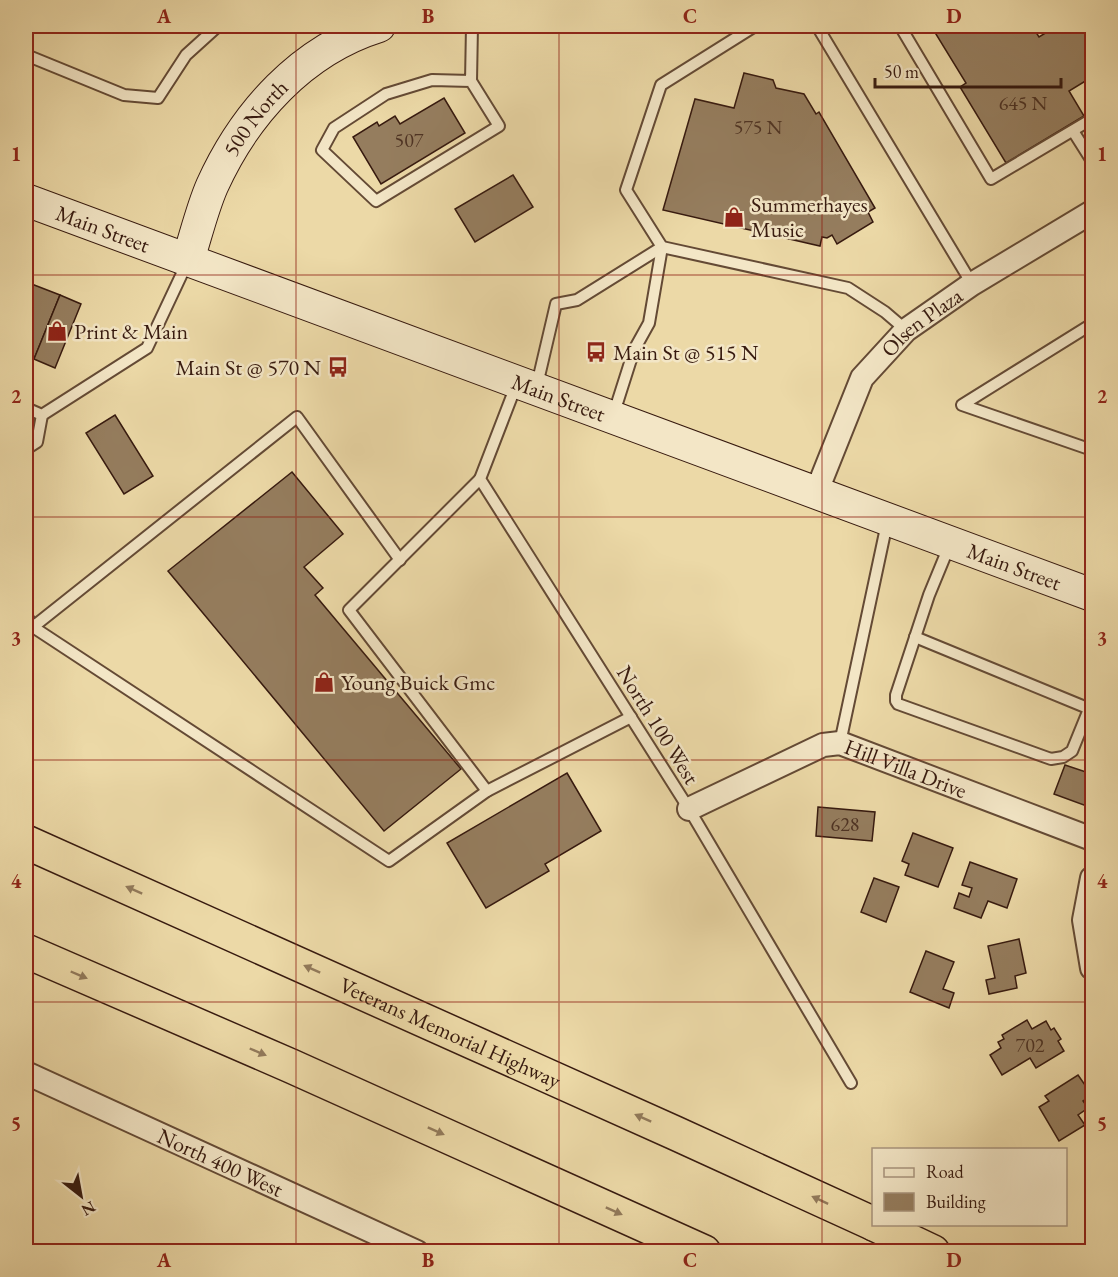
<svg xmlns="http://www.w3.org/2000/svg" width="1118" height="1277" font-family="'EB Garamond',serif">
<style>
.building{fill:#957d5e;stroke:#371a0f;stroke-width:1.5}
.lines{fill:none;stroke-linecap:round;stroke-linejoin:round}
.lane-casing{stroke:#644a35;stroke-width:14}
.street-casing{stroke:#644a35;stroke-width:26}
.secondary-casing{stroke:#371a0f;stroke-width:34}
.highway-casing{stroke:#371a0f;stroke-width:36}
.lane{stroke:#f3e6c6;stroke-width:10}
.street{stroke:#f3e6c6;stroke-width:22}
.secondary{stroke:#f3e6c6;stroke-width:32}
.highway{stroke:#ecd9a7;stroke-width:33}
.oneway{fill:#927a5b}
.grid{fill:none;stroke:#8f2418;stroke-width:1.5;stroke-opacity:0.55}
.labels{text-anchor:middle;dominant-baseline:central;stroke-width:5;stroke-linejoin:round;paint-order:stroke}
.number-label{font-size:20px;fill:#4e3323}
.street-label{font-size:22px;fill:#371a0f;stroke:#f3e6c6}
.poi-label{font-size:22px;fill:#371a0f;stroke:#f3e6c6;text-anchor:start}
.neatline{fill:none;stroke:#8f2418;stroke-width:2}
.grid-label{font-size:20px;text-anchor:middle;font-weight:bold;fill:#8f2418}
</style>
<rect width="100%" height="100%" fill="#ecd9a7"/>
<filter id="stains"><feTurbulence type="fractalNoise" baseFrequency=".00333" numOctaves="4"/><feColorMatrix values="0 0 0 0 .2 0 0 0 0 .09 0 0 0 0 .02 0 0 0 .5 -.17"/></filter>
<radialGradient id="worn" r=".72"><stop offset=".6" stop-color="#630" stop-opacity="0"/><stop offset="1" stop-color="#630" stop-opacity=".3"/></radialGradient>
<g class="building">
<path d="M931,26H1032L1039,37L1057,26H1092V77L1069,91L1084,116L1006,163L960,87L966,83Z"/>
<path d="M744,73L773,80L776,88L804,94L816,114L819,112L875,208L868,212L873,222L837,244L832,235L827,238L822,237L820,246L663,210L695,99L734,108Z"/>
<path d="M444,98L465,133L381,184L353,137L377,122L379,126L395,116L400,124Z"/>
<path d="M513,175L533,207L475,242L455,209Z"/>
<path d="M29,283L60,295L34,359L26,356V292Z"/>
<path d="M60,295L81,304L55,368L34,359Z"/>
<path d="M115,415L153,476L124,494L86,433Z"/>
<path d="M292,472L343,534L304,567L323,588L315,595L461,769L384,831L168,571Z"/>
<path d="M1065,765L1092,774V808L1054,794Z"/>
<path d="M567,773L601,831L545,864L549,871L486,908L447,843Z"/>
<path d="M818,807L875,812L872,841L816,836Z"/>
<path d="M913,833L953,848L938,887L905,875L909,864L902,861Z"/>
<path d="M970,862L1017,879L1007,908L988,901L981,918L954,908L959,893L969,897L972,888L962,885Z"/>
<path d="M874,878L899,887L886,922L861,912Z"/>
<path d="M1019,939L1026,973L1015,976L1017,988L989,994L986,980L995,978L988,946Z"/>
<path d="M926,951L954,962L943,989L954,993L949,1008L910,992Z"/>
<path d="M1027,1020L1032,1029L1046,1021L1051,1030L1054,1028L1061,1039L1058,1041L1064,1051L1036,1068L1030,1058L1002,1075L990,1055L1001,1048L998,1042L1004,1039L1002,1035Z"/>
<path d="M1078,1075L1092,1095L1083,1101L1088,1108L1078,1115L1085,1125L1059,1141L1039,1107L1049,1101L1045,1096Z"/>
</g>
<g class="lines">
<g class="lane-casing">
<g id="lane">
<path d="M817,26L972,284"/>
<path d="M900,26L991,179L1092,119"/>
<path d="M26,55L124,95L158,98L186,55L218,26"/>
<path d="M471,81L432,80L386,94L334,128L322,150L376,201L499,126L471,81L472,26"/>
<path d="M1073,131L1092,161"/>
<path d="M1092,324L962,405L1092,450"/>
<path d="M517,383L480,479L689,809L851,1083"/>
<path d="M537,385L556,304L577,300L662,247L848,288L885,312L906,330"/>
<path d="M26,408L42,415L147,348L187,263"/>
<path d="M613,416L634,350L649,323L662,247L626,190L661,85L755,26"/>
<path d="M26,449L37,442L42,415"/>
<path d="M480,479L349,610L487,791"/>
<path d="M950,544L929,595L896,695V701L898,704L1051,759L1063,757L1072,751L1092,702"/>
<path d="M26,615L33,627L389,861L487,791L631,717"/>
<path d="M33,627L297,417L400,560"/>
<path d="M915,637L1090,709"/>
<path d="M840,743L887,523"/>
</g>
</g>
<g class="street-casing">
<g id="street">
<path id="s1" d="M816,493L862,378L906,330L972,284L1092,212"/>
<path id="s2" d="M689,809L823,745L840,743L1092,839"/>
<path d="M1092,878L1084,920L1092,968"/>
<path id="s3" d="M26,1073L417,1252"/>
</g>
</g>
<g class="secondary-casing">
<g id="secondary">
<path id="s4" d="M26,200L1092,595"/>
<path id="s5" d="M188,260C196,235 202,209 212,186C245,113 302,50 379,26"/>
</g>
</g>
<g class="highway-casing">
<g id="highway">
<path id="s6" d="M26,842L675,1133L874,1224"/>
<path d="M26,951L291,1066L704,1252"/>
<path d="M874,1224L933,1252"/>
</g>
</g>
<use href="#lane" class="lane"/>
<use href="#street" class="street"/>
<use href="#secondary" class="secondary"/>
<use href="#highway" class="highway"/>
</g>
<defs><path id="oneway-solid" d="M-6-.8H1V-3.2L6.5 0L1 3.2V.8H-6Z" transform="scale(1.5)"/></defs>
<g class="oneway">
<use href="#oneway-solid" transform="translate(134 890) rotate(-156)"/>
<use href="#oneway-solid" transform="translate(312 969) rotate(-156)"/>
<use href="#oneway-solid" transform="translate(79 975) rotate(23)"/>
<use href="#oneway-solid" transform="translate(258 1052) rotate(23)"/>
<use href="#oneway-solid" transform="translate(643 1118) rotate(-156)"/>
<use href="#oneway-solid" transform="translate(436 1131) rotate(24)"/>
<use href="#oneway-solid" transform="translate(820 1200) rotate(-155)"/>
<use href="#oneway-solid" transform="translate(614 1211) rotate(24)"/>
</g>
<path class="grid" d="M296,26V1252M559,26V1252M822,26V1252M26,275H1092M26,517H1092M26,760H1092M26,1002H1092"/>
<defs>
<g id="shop-bare" transform="scale(1.62)"><path d="M-5-2.5h2.3a2.7 3.5 0 0 1 5.4 0H5L5.5 6h-11ZM-1.5-2.5h3a1.5 2.3 0 0 0-3 0Z" fill="#8f2418" stroke="#f3e6c6" stroke-width="2.5" paint-order="stroke"/></g>
<g id="bus-bare" transform="scale(1.62)"><path d="M-5-6H5V4H4V6H2V4H-2V6H-4V4H-5ZM-3.5-4V0h7V-4ZM-3.5 1.2v1.5H-2V1.2ZM2 1.2v1.5H3.5V1.2Z" fill="#8f2418" stroke="#f3e6c6" stroke-width="2.5" paint-order="stroke"/></g>
</defs>
<g fill-rule="evenodd">
<use href="#shop-bare" x="734" y="217"/>
<use href="#shop-bare" x="57" y="331"/>
<use href="#bus-bare" x="596" y="352"/>
<use href="#bus-bare" x="338" y="367"/>
<use href="#shop-bare" x="324" y="682"/>
</g>
<g class="labels">
<g class="number-label">
<text x="1023" y="103">645 N</text>
<text x="758" y="127">575 N</text>
<text x="409" y="140">507</text>
<text x="845" y="824">628</text>
<text x="1030" y="1045">702</text>
</g>
<g class="street-label">
<text stroke="none"><textPath href="#s5" startOffset="159">500 North</textPath></text>
<text stroke="none"><textPath href="#s4" startOffset="82">Main Street</textPath></text>
<text stroke="none"><textPath href="#s1" startOffset="206">Olsen Plaza</textPath></text>
<text stroke="none"><textPath href="#s4" startOffset="568">Main Street</textPath></text>
<text stroke="none"><textPath href="#s4" startOffset="1054">Main Street</textPath></text>
<text transform="translate(658 725) rotate(58)">North 100 West</text>
<text stroke="none"><textPath href="#s2" startOffset="236">Hill Villa Drive</textPath></text>
<text stroke="none"><textPath href="#s6" startOffset="465">Veterans Memorial Highway</textPath></text>
<text stroke="none"><textPath href="#s3" startOffset="214">North 400 West</textPath></text>
</g>
<g class="poi-label">
<text x="751" y="204">Summerhayes<tspan x="751" dy="25">Music</tspan></text>
<text x="74" y="331">Print &amp; Main</text>
<text x="613" y="352">Main St @ 515 N</text>
<text x="321" y="367" text-anchor="end">Main St @ 570 N</text>
<text x="341" y="682">Young Buick Gmc</text>
</g>
</g>
<rect width="1118" height="1277" fill="none" stroke="#ecd9a7" stroke-width="66"/>
<rect x="872" y="1148" width="195" height="78" fill="#f3e6c6" stroke="#a8947d" stroke-width="1.5"/>
<rect x="884" y="1168" width="30" height="9" fill="#f3e6c6" stroke="#a8947d" stroke-width="1.5"/>
<text x="926" y="1178" font-size="18" fill="#371a0f">Road</text>
<rect x="884" y="1193" width="30" height="18" fill="#957d5e" stroke="#a8947d" stroke-width="1.5"/>
<text x="926" y="1208" font-size="18" fill="#371a0f">Building</text>
<g transform="translate(81 1196) rotate(149)" stroke="#f3e6c6" stroke-width="4.5" paint-order="stroke">
<path d="M0-4.5L10 22L0 15L-10 22Z" fill="#371a0f"/>
<text y="-9" font-size="16" font-weight="bold" text-anchor="middle" fill="#371a0f">N</text>
</g>
<path d="M875 78v9h186v-9" fill="none" stroke="#371a0f" stroke-width="3"/>
<text x="884" y="78" font-size="18" fill="#371a0f" stroke="#f3e6c6" stroke-width="4.5" paint-order="stroke">50 m</text>
<rect x="33" y="33" width="1052" height="1211" class="neatline"/>
<g class="grid-label">
<text x="164" y="23">A</text>
<text x="428" y="23">B</text>
<text x="690" y="23">C</text>
<text x="954" y="23">D</text>
<text x="16" y="161">1</text>
<text x="1102" y="161">1</text>
<text x="16" y="403">2</text>
<text x="1102" y="403">2</text>
<text x="16" y="645">3</text>
<text x="1102" y="645">3</text>
<text x="16" y="888">4</text>
<text x="1102" y="888">4</text>
<text x="16" y="1130">5</text>
<text x="1102" y="1130">5</text>
<text x="164" y="1267">A</text>
<text x="428" y="1267">B</text>
<text x="690" y="1267">C</text>
<text x="954" y="1267">D</text>
</g>
<rect width="100%" height="100%" filter="url(#stains)"/>
<rect width="100%" height="100%" fill="url(#worn)"/>
</svg>
